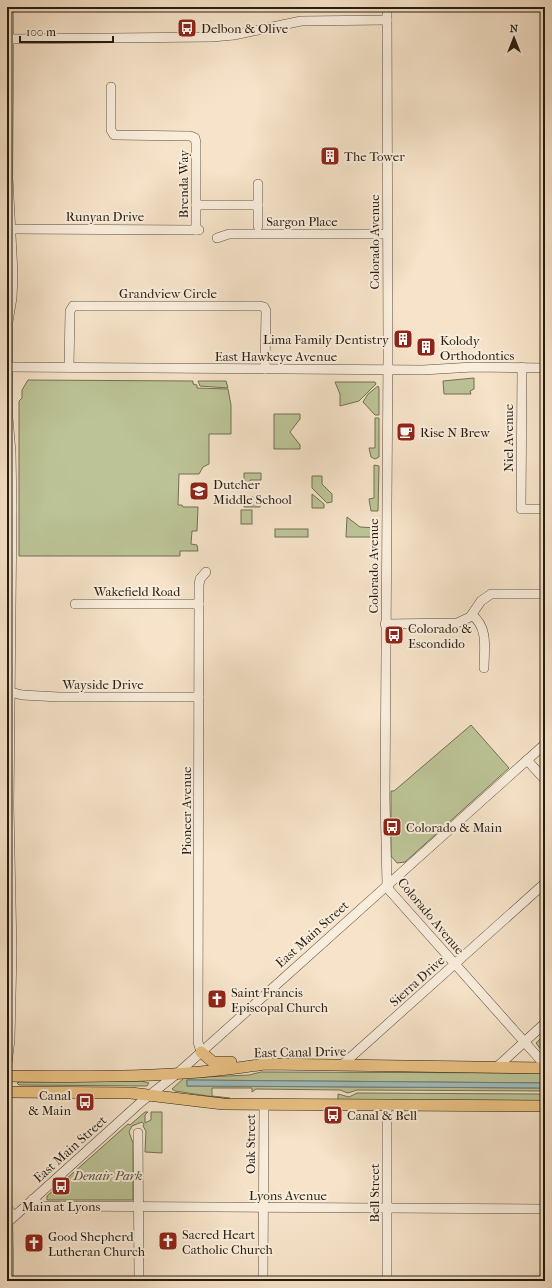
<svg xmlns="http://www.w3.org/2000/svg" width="552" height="1288" font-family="'IM FELL French Canon',serif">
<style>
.green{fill:#bcc497;stroke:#727053}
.water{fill:#9fbdbe;stroke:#6f7d78}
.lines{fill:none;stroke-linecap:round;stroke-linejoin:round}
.minor-casing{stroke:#5b4e3e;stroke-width:10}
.major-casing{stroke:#271c0f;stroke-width:12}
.minor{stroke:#f9eddc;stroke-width:9}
.major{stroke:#ebc284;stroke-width:11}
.labels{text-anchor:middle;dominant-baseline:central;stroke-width:4;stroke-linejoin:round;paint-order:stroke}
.poi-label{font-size:13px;fill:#271c0f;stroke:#f9eddc;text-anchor:start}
.street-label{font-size:13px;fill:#271c0f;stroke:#f9eddc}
.park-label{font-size:13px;font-style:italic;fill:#544e38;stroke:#f9eddc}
</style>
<rect width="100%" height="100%" fill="#f6e3c9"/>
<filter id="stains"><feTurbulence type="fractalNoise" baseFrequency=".005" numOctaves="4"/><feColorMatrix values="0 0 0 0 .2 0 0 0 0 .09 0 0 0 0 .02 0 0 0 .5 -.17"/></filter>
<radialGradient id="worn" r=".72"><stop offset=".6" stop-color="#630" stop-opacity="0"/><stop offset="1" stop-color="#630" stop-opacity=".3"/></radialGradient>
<g class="green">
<path d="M474,378V389L470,391L471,394H444L443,381Z"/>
<path d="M28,380L193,381V384L197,385V388L228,389L231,405V434H209V464L203,467L199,474H179L178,505H182L183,507H198L197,531H192L191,544L197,545L198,551H180V556H19V401L22,398V390Z"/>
<path d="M198,381H226L228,388L200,386Z"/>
<path d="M335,382H375L376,384L359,401L340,406V394Z"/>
<path d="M378,386L379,388V415H375L363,402L368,394Z"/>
<path d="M274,414H300V419L290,432L300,445V449H274Z"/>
<path d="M375,418H379V457L375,459L371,457L369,448H375Z"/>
<path d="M374,465L379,466L378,511H371L369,499L374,498Z"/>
<path d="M244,473H261V480H250V484H244Z"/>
<path d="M312,476H322V484L332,494V502L327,503L312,488Z"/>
<path d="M312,494L324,504V508H312Z"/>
<path d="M244,497H253V502H260V507H244Z"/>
<rect x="241" y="510" width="11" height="14"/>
<path d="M347,517L360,527L377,528L378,537H346Z"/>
<rect x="275" y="529" width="33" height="8"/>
<path d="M471,725L509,768L405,862L397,863L391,856V791H394Z"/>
<path d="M545,1034V1055L536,1043Z"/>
<path d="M261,1072L539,1073L545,1078V1083L187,1080V1086L545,1088V1095L540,1091L357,1090L348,1093L340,1090L256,1089L252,1092V1088H212V1096L230,1098L228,1099L175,1091L172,1089L184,1078L249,1075Z"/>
<path d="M141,1081L149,1083L147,1086L19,1085L17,1083L19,1082Z"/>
<path d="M357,1093L539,1094L545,1098L542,1101L338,1100V1094L349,1097Z"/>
<path d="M145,1112H148L145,1115V1123L151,1120V1112H162V1153L145,1152L146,1131L143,1126L144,1124L142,1122L132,1126L129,1132L133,1143V1200H47V1196L128,1124L130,1125Z"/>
</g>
<path class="water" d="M187,1080L545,1083V1088L187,1086Z"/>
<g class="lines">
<g class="minor-casing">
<g id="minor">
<path d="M387,7L388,356L385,799L387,885L390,891L545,1065"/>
<path d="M9,39L212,37L234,35L301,21L387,20"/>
<path d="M111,87V130L114,135L190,136L195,138L196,143V230"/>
<path d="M258,184V226"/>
<path d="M196,205H258"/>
<path d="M10,229L199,230"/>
<path d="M217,238L229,234H387"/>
<path d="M7,367L423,370L473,367L545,368"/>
<path d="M69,367L70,311L73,306H260L264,307L266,311L265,369"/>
<path d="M522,367L521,509H545"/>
<path d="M75,604H199"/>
<path d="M472,615C489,628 484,650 484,668"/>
<path d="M385,624L457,623L470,617L481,601L491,594H545"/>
<path d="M7,691L22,695L59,697H199"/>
<path d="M527,760L545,780"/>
<path d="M201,1052L198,1042L199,585L200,579L206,572"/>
<path d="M7,1064L10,1040L12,951L9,806L12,509L11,452L8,418V322L12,298L13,274L8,177L9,7"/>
<path d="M342,1065L545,883"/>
<path d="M498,1066L545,1023"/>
<path d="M138,1133L139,1281"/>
<path d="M33,1199L40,1205L44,1206L545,1209"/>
<path d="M7,1208L14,1216"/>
<path d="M8,1222L9,1281"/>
<path d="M7,1223L141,1102L179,1072L545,744"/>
<path d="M263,1281L264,1104"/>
<path d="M387,1281V1105"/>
</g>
</g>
<g class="major-casing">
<g id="major">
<path d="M201,1052L213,1062H231"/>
<path d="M7,1076C92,1077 180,1078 264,1064L545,1068"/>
<path d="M7,1092L131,1093L223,1104L545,1106"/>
</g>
</g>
<use href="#minor" class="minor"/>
<use href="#major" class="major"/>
</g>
<defs>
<g id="bus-square" transform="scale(1)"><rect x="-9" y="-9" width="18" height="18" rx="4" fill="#8f2418" stroke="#f9eddc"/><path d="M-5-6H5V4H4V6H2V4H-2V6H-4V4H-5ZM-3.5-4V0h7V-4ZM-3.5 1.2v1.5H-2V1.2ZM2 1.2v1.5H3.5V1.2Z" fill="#fff"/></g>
<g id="building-square" transform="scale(1)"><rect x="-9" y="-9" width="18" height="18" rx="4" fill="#8f2418" stroke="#f9eddc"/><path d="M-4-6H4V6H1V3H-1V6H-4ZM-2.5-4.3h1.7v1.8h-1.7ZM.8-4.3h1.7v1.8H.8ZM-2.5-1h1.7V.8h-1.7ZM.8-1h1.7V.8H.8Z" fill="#fff"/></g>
<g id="cafe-square" transform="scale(1)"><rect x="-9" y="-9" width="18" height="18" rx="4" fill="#8f2418" stroke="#f9eddc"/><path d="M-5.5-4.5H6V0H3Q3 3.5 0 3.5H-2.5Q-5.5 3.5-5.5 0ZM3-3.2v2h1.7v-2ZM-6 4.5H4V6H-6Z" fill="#fff"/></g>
<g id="school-square" transform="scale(1)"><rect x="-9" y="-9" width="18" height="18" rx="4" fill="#8f2418" stroke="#f9eddc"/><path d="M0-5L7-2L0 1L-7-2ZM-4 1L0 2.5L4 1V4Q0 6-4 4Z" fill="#fff"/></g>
<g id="church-square" transform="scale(1)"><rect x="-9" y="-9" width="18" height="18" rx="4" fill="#8f2418" stroke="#f9eddc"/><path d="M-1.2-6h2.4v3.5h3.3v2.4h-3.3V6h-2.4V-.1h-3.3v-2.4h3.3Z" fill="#fff"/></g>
</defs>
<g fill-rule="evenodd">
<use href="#bus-square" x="187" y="28"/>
<use href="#building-square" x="330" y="156"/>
<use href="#building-square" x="403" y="339"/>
<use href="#building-square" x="426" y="347"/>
<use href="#cafe-square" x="406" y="432"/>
<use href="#school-square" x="199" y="491"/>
<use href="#bus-square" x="394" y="635"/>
<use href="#bus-square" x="392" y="827"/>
<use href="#church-square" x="217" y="999"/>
<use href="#bus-square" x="85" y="1102"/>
<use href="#bus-square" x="333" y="1115"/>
<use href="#bus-square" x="61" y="1186"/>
<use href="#church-square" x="168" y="1241"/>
<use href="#church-square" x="34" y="1243"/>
</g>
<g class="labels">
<g class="poi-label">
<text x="201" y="28">Delbon &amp; Olive</text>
<text x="344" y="156">The Tower</text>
<text x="389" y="339" text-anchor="end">Lima Family Dentistry</text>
<text x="440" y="340">Kolody<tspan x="440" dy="15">Orthodontics</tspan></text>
<text x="420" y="432">Rise N Brew</text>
<text x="213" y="484">Dutcher<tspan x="213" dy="15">Middle School</tspan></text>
<text x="408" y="628">Colorado &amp;<tspan x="408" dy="15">Escondido</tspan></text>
<text x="406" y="827">Colorado &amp; Main</text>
<text x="231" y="992">Saint Francis<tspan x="231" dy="15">Episcopal Church</tspan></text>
<text x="71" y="1095" text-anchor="end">Canal<tspan x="71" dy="15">&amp; Main</tspan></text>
<text x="347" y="1115">Canal &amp; Bell</text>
<text x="61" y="1206" text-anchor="middle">Main at Lyons</text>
<text x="182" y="1234">Sacred Heart<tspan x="182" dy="15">Catholic Church</tspan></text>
<text x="48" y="1236">Good Shepherd<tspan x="48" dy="15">Lutheran Church</tspan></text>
</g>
<g class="street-label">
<text transform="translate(183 184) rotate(-90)">Brenda Way</text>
<text x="105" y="216">Runyan Drive</text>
<text x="302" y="221">Sargon Place</text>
<text transform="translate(374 242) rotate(-90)">Colorado Avenue</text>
<text x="168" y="293">Grandview Circle</text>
<text x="276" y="356">East Hawkeye Avenue</text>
<text transform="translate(508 438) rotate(-90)">Niel Avenue</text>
<text transform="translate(373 566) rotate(-90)">Colorado Avenue</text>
<text x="137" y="591">Wakefield Road</text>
<text x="103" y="684">Wayside Drive</text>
<text transform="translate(186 811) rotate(-90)">Pioneer Avenue</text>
<text transform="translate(431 916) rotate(50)">Colorado Avenue</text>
<text transform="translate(312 934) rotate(-42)">East Main Street</text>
<text transform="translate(417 981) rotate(-42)">Sierra Drive</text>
<text transform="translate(300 1052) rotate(-1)">East Canal Drive</text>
<text transform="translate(250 1144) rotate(-90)">Oak Street</text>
<text transform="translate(70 1149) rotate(-42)">East Main Street</text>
<text transform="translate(374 1193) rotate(-90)">Bell Street</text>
<text x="288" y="1195">Lyons Avenue</text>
</g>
<g class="park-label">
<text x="108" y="1175">Denair Park</text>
</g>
</g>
<rect width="552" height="1288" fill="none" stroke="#f6e3c9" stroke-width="24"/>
<rect x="8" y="8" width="536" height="1272" fill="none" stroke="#271c0f" stroke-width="2"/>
<rect x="12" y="12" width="528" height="1264" fill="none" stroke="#271c0f"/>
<g transform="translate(514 38)" stroke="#f9eddc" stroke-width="3" paint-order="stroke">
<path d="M0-3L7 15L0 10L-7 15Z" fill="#271c0f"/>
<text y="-6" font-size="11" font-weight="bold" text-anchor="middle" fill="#271c0f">N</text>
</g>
<path d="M20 36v6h93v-6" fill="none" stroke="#271c0f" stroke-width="2"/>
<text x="26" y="36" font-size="12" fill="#271c0f" stroke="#f9eddc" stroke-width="3" paint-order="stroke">100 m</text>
<rect width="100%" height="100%" filter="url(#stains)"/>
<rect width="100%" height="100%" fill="url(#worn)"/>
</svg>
